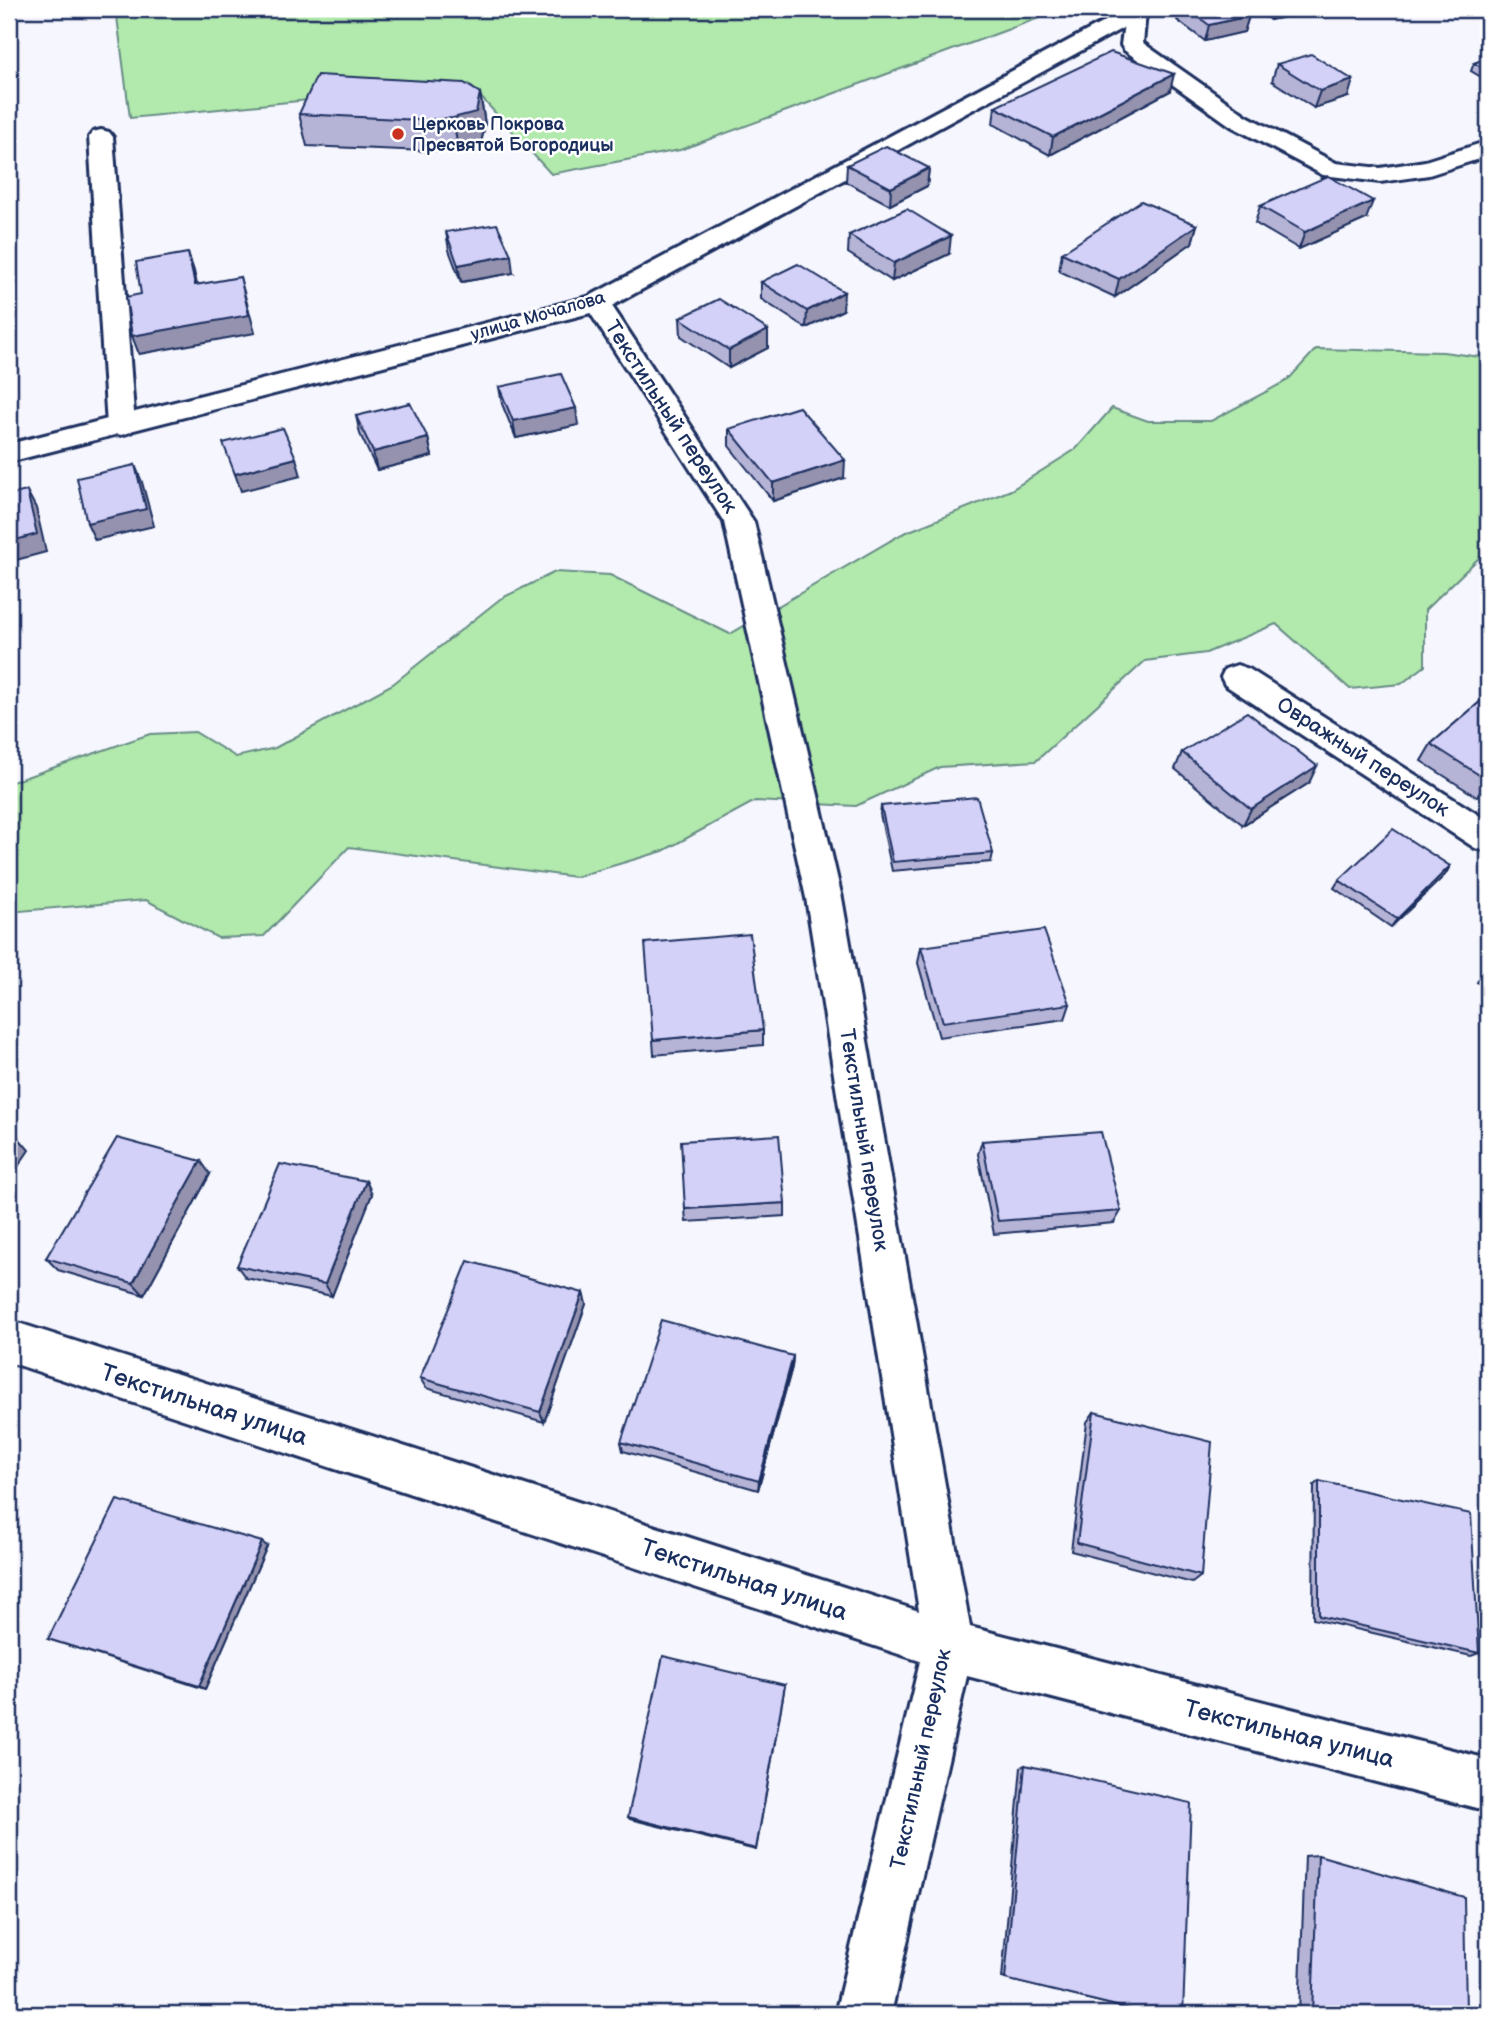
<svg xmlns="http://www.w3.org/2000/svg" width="1497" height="2023" font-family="'Balsamiq Sans',sans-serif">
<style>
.green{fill:#b2e9ac;stroke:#668c85;stroke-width:2}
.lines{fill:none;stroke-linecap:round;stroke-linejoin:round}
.street-casing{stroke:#1b2f5e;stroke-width:6}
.secondary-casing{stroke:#1b2f5e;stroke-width:6}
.street{fill:#fff;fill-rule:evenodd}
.secondary{fill:#fff;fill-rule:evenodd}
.wall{fill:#b6b4d6;stroke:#1b2f5e;stroke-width:2}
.shaded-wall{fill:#9492ae;stroke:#1b2f5e;stroke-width:2}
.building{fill:#d4d1f9;stroke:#1b2f5e;stroke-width:2}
.poi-dot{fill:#c8321e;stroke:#fff;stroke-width:2.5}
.labels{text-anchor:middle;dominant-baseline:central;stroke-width:5;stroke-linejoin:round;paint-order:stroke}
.far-poi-label{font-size:18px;font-weight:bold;fill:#1b2f5e;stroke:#fff;text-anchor:start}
.far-street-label{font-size:18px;fill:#1b2f5e;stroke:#fff}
.street-label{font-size:21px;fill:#1b2f5e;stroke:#fff}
.near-street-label{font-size:24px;fill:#1b2f5e;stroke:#fff}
</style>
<rect width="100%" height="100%" fill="#f6f6fe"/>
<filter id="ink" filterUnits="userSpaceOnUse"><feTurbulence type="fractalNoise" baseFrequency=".0143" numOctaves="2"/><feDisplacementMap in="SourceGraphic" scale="14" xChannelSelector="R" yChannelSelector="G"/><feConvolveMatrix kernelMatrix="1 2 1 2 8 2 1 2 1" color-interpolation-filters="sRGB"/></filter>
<g filter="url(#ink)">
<g class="green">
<path d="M116,9H1043L1053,13L680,150L551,174L469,84L130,118Z"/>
<path d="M1316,349L1443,352L1488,358V554L1481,556L1425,610V666L1401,684L1350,689L1276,624L1206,653L1145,661L1036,761L940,767L856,806L755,801L663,851L575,877L349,847L264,936L218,938L146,900L9,912V783L150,734L195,732L236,757L275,748L393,684L500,599L555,572L610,575L730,634L902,534L1011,490L1076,449L1112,408L1148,421H1211L1288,380Z"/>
</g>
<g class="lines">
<g class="street-casing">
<g id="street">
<path d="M1118,9H1144L1146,13L1143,43L1247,116L1336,163L1380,168L1425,161L1488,141V156L1429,175L1380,182L1323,175L1231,126L1124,50L1121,45L1125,16Z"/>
<path d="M101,130L109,132L113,137L135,426L131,432L121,435L111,432L107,426L89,137L93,132Z"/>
<path d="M597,295L606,297L754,522L842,898L970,1627L1488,1759V1811L967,1676L891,2014H835L920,1661L9,1362V1320L919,1611L806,898L724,522L584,303L588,297Z"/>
<path d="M1237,665L1249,669L1488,821V852L1475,848L1225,685L1221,677L1225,669Z"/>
</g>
</g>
<g class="secondary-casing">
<path id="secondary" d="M1128,9H1158L1155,13L1143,17L606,309L9,462V444L588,297Z"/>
</g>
<use href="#street" class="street"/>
<use href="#secondary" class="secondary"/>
</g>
<g class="wall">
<path d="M1180,9H1239L1249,16L1244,32L1205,41L1177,20Z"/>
<path d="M1256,9H1306L1304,13L1270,20Z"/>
<path d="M1488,58V81L1471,71L1474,63Z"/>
<path d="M1277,64L1348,97L1314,108L1272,81Z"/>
<path d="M1170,91L1050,155L993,124L995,107Z"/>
<path d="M480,93L485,124L481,143L458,149L426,151L307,146L299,114Z"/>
<path d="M847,165L929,168L927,186L890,205L846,182Z"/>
<path d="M1260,206L1366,219L1299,249L1255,223Z"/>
<path d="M1197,225L1192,243L1115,297L1059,271L1062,253Z"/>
<path d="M446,232L513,273L461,282L449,250Z"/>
<path d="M849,235L949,254L892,281L848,253Z"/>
<path d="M761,282L843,310L806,328L761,299Z"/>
<path d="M680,318L768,330V348L729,368L681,336Z"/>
<path d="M499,387L578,425L516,438L502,404Z"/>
<path d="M356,416L428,438L432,456L377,470L360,434Z"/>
<path d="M729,429L844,478L773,501L729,446Z"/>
<path d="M1488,695V786L1477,797L1421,761L1431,744Z"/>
<path d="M1182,752L1309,783L1243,825L1175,769Z"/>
<path d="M881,806L993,853L991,862L892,871L880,814Z"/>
<path d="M1450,866L1445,875L1391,927L1334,888L1339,880Z"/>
<path d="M921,947L1070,1004L1065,1019L939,1037L918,963Z"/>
<path d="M1488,968V990L1477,982Z"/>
<path d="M763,1030V1045L654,1055L653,1040Z"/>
<path d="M982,1141L1121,1211L1114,1223L994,1234L978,1154Z"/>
<path d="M210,1174L144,1295L58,1270L46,1258Z"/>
<path d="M366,1181L372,1194L332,1296L246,1278L237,1266Z"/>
<path d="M785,1203V1216L686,1222L685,1209Z"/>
<path d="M583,1293L586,1304L544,1422L426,1388L420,1378Z"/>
<path d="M793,1356L792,1367L758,1490L623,1451L621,1442Z"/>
<path d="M1094,1412L1201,1576L1192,1583L1071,1551L1087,1422Z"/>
<path d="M1319,1481L1479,1653L1471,1656L1313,1619L1314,1485Z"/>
<path d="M267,1546L205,1689L48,1639Z"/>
<path d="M785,1685L756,1850L630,1819L628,1817Z"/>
<path d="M1025,1765L1149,2014L1002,1978L1021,1767Z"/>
<path d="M1318,1855L1466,2014H1299L1305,1856Z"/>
</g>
<g class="shaded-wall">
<path d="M9,9H11L15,19L9,23Z"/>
<path d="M1284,9H1306L1304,13L1270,20L1273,11Z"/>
<path d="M1249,16L1244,32L1205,41L1209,25Z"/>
<path d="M1174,74L1170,91L1050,155L1053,137Z"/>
<path d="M1353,80L1348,97L1314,108L1320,91Z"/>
<path d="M480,93L485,124L481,143L458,149L453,118Z"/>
<path d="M929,168L927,186L890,205L891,188Z"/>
<path d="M1373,201L1366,219L1299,249L1305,232Z"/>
<path d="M1197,225L1192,243L1115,297L1119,279Z"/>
<path d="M951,236L949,254L892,281L894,263Z"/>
<path d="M188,253L194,271L201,303L195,285Z"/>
<path d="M511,255L513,273L461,282L458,265Z"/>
<path d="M240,277L255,333L139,354L132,336Z"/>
<path d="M844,292L843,310L806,328L807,311Z"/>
<path d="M768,330V348L729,368V350Z"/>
<path d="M576,408L578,425L516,438L513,421Z"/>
<path d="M428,438L432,456L377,470L373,452Z"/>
<path d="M296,458L301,476L241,491L235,474Z"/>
<path d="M845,460L844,478L773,501V483Z"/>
<path d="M135,465L142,482L154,526L95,540L87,523Z"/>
<path d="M27,491L36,508L46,552L9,562V542Z"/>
<path d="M1317,766L1309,783L1243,825L1251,809Z"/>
<path d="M1488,779V786L1477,797Z"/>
<path d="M1450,866L1445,875L1391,927L1397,919Z"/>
<path d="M17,1136L29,1150L9,1180V1148Z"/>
<path d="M201,1161L210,1174L144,1295L133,1283Z"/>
<path d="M366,1181L372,1194L332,1296L325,1284Z"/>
<path d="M583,1293L586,1304L544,1422L540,1412Z"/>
<path d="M793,1356L792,1367L758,1490L759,1481Z"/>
<path d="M9,1460L14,1464L9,1473Z"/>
<path d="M262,1542L267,1546L205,1689L199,1686Z"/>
</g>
<g class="building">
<path d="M1188,9H1239L1249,16L1209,25Z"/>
<path d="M1270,9H1284L1273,11Z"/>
<path d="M1111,52L1174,74L1053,137L995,107Z"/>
<path d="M1311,54L1353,80L1320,91L1277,64Z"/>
<path d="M1488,58V71L1474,63Z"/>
<path d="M317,75L464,83L480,93L476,112L453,118L420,120L299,114Z"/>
<path d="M886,146L929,168L891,188L847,165Z"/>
<path d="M1328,176L1373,201L1305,232L1260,206Z"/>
<path d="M1141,201L1197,225L1119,279L1062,253Z"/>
<path d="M907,209L951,236L894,263L849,235Z"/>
<path d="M497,224L511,255L458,265L446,232Z"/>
<path d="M188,253L195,285L240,277L249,315L132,336L126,297L141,294L136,262Z"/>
<path d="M798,264L844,292L807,311L761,282Z"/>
<path d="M719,299L768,330L729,350L680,318Z"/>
<path d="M561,374L576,408L513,421L499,387Z"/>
<path d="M410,403L428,438L373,452L356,416Z"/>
<path d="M799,407L845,460L773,483L729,429Z"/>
<path d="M283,428L296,458L235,474L223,443Z"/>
<path d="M135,465L146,509L87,523L77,478Z"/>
<path d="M27,491L37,534L9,542V495Z"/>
<path d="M1488,695V779L1487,780L1431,744Z"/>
<path d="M1247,712L1317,766L1251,809L1182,752Z"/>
<path d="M977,797L993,853L893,862L881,806Z"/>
<path d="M1393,829L1450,866L1397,919L1339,880Z"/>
<path d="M1044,930L1070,1004L943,1022L921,947Z"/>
<path d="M750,934L763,1030L653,1040L645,943Z"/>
<path d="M1101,1132L1121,1211L998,1221L982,1141Z"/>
<path d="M9,1134L17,1136L9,1148Z"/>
<path d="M779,1135L785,1203L685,1209L681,1141Z"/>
<path d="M117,1138L201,1161L133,1283L46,1258Z"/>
<path d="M280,1164L366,1181L325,1284L237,1266Z"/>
<path d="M468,1261L583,1293L540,1412L420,1378Z"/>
<path d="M661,1320L793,1356L759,1481L621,1442Z"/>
<path d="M1094,1412L1212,1442L1201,1576L1077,1543Z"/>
<path d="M1319,1481L1471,1514L1479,1653L1319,1616Z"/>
<path d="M117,1500L262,1542L199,1686L48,1639Z"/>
<path d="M663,1656L785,1685L756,1849L628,1817Z"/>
<path d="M1025,1765L1191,1803L1183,2014H1150L1005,1979Z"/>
<path d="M1318,1855L1464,1897L1466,2014H1312Z"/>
</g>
</g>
<circle class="poi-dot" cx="398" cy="134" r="7"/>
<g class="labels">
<g class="far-poi-label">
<text x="412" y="124">Церковь Покрова<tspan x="412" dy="21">Пресвятой Богородицы</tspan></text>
</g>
<g class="far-street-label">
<text transform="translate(538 316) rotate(-16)">улица Мочалова</text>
</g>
<g class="street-label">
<text transform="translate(671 417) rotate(57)">Текстильный переулок</text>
<text transform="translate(1363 757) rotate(33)">Овражный переулок</text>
<text transform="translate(864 1140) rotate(81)">Текстильный переулок</text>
<text transform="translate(921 1759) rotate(-78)">Текстильный переулок</text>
</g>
<g class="near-street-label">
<text transform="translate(204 1405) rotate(18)">Текстильная улица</text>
<text transform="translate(744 1580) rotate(18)">Текстильная улица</text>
<text transform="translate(1289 1734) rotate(14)">Текстильная улица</text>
</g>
</g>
<rect width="1497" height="2023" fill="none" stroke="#fff" stroke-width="35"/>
<rect x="18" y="18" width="1462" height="1988" fill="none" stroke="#1b2f5e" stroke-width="2.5" filter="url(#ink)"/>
</svg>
